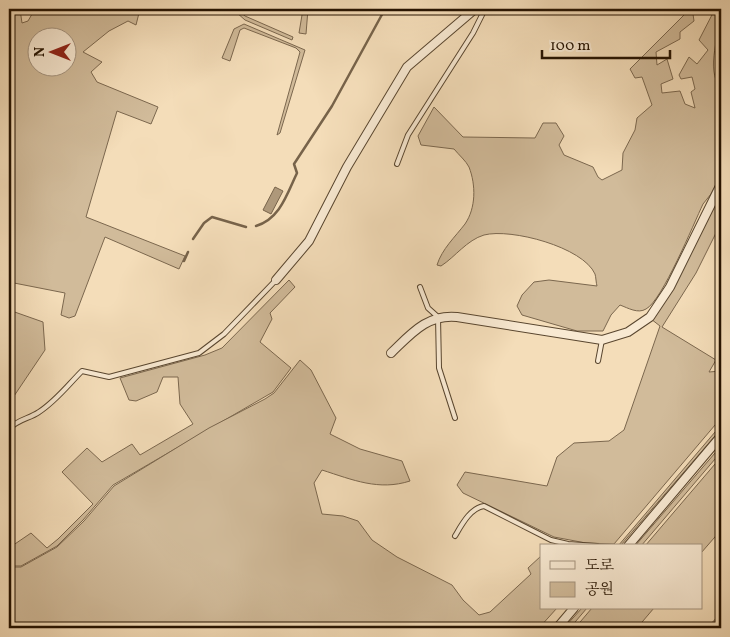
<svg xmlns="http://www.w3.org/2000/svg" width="730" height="637" font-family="Vollkorn,'Noto Serif KR',serif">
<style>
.green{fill:#d1bb9a;stroke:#7b674e;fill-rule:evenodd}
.water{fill:#ae987a;stroke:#77634a}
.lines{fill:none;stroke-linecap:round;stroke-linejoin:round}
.stream{stroke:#77634a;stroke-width:2.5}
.lane-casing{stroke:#59462f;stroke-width:6}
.street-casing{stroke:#59462f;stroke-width:10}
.lane{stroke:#f8e9d2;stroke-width:4}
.street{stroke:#f8e9d2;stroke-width:8}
</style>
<rect width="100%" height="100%" fill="#f4ddb9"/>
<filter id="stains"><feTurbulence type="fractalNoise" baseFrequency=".004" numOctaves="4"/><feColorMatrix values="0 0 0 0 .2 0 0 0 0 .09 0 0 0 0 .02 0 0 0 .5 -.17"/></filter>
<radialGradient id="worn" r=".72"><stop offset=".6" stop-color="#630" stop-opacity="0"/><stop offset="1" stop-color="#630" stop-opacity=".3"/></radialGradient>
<g class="green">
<path d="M9,9H20L22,23L28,21L35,9H55L59,14L67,9H140L136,25L128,21L109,31L83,52L102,62L91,72L97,82L158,107L151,124L117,111L86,217L185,256L179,269L105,237L75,316L69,318L61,315L65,293L9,282ZM38,38H68V68H38Z"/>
<path d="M237,9L245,16L293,37L292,40L245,20L236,12Z"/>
<path d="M303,9H308L306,34L299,33Z"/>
<path d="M690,9H701L693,14L694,21L680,32V39L656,52L657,65L667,59L673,79L661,84L662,93L680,91L685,104L695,108L691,92L695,89L692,77L681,79L679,75L689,57L697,64L708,50L699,40L715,9H721C721,33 704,69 721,88V175L711,194L703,204C694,223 662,301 646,309C638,314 628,308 620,305L611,315L603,331H577L522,315L517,306L522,295L534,282L549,280L597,286C596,283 596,277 595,274C583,247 511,228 484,235C467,240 455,257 441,266L437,265C442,249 455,237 465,224C476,208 476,185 469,167C466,161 459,155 454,149L421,145L418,136L434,107L463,137L535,138L543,123H556L564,136L559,145L564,155L593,167L598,177L602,180L622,170L623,153L635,130L637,118L652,105L642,77L635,78L630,69Z"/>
<path d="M244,24L305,50L280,133L277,135L300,52L296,48L244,28L240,30L230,61L222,58L234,29Z"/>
<path d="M721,192V223L696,273L662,327L716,360L709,372L721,371V418L614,544L586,543L554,537L463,493L457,485L465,472L547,486L557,457L574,443L609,441L624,430L660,326L651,319Z"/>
<path d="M289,280L295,287L270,313L272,319L260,342L291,368L273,392L113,485L83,520L57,546L21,566H15L9,563V548L31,533L47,548L58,539L93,504L62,472L87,448L102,462L132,444L140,455L193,424L180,404L178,377H163L157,392L136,401L129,400L120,378L205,355L222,348Z"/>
<path d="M9,310L43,322L45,350L10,402Z"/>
<path d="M300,360L311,370L336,418L330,434L360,449L402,461L410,481C379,491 353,480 322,470L314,483L322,514L343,516L358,521L372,540L397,557L452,585L463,600L479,615L490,612L531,574L528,568L541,556V608H557L539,628H9V564L14,567H21L57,547L84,521L114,486L209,428L265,399L274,393Z"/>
<path d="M721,425V429L621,545L618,546Z"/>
<path d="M721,446V452L641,546H635Z"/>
<path d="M721,457V530L701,553V546H645Z"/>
<path d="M582,608H587L570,628H564Z"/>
<path d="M592,608H654L637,628H575Z"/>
<path d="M721,613V628H707Z"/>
</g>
<path class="water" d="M275,187L283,191L271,214L263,210Z"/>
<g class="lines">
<g class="stream">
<path d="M256,226C280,219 287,194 297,173L294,164L332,106L385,9"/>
<path d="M193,239L204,223L212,217L246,227"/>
<path d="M184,261L188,252"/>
</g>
<g class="lane-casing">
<g id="lane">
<path d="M397,164L408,135L473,33L485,9"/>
<path d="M420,287L428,308L438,317L439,368L455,418"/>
<path d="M598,361L602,340"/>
<path d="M9,429C18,419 29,419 39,412C56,401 68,385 82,371L109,377L199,353L224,334L276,280"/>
<path d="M455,536C461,526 470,508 484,506L551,540L568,544L597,546"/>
</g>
</g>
<g class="street-casing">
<g id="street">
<path d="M276,280L309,241L347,167L407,67L475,9"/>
<path d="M391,353C411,334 427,314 457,317L602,340L628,332L650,317L670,287L721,184"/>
<path d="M628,546L721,436"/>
<path d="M557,628L574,608"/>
</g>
</g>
<use href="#lane" class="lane"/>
<use href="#street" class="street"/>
</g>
<rect width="730" height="637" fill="none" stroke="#f4ddb9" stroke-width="30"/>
<rect x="10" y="10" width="710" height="617" fill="none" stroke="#251301" stroke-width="2.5"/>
<rect x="15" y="15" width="700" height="607" fill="none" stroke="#251301"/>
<rect x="540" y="544" width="162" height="65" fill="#f8e9d2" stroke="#a4937e"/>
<rect x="550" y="561" width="25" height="8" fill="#f8e9d2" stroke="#a4937e"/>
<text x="585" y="570" font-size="15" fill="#251301">도로</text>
<rect x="550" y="582" width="25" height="15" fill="#d1bb9a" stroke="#a4937e"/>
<text x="585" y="594" font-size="15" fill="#251301">공원</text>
<g transform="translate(52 52) rotate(270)"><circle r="24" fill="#f8e9d2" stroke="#a4937e"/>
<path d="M0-4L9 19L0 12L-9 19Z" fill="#8f2418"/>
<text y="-8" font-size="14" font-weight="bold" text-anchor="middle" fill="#251301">N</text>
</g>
<path d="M542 50v8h128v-8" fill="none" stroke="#251301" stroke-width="2.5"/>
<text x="550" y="50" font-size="15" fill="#251301" stroke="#f8e9d2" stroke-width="4" paint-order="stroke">100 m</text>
<rect width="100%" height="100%" filter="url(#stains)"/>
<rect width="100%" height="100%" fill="url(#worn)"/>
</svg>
